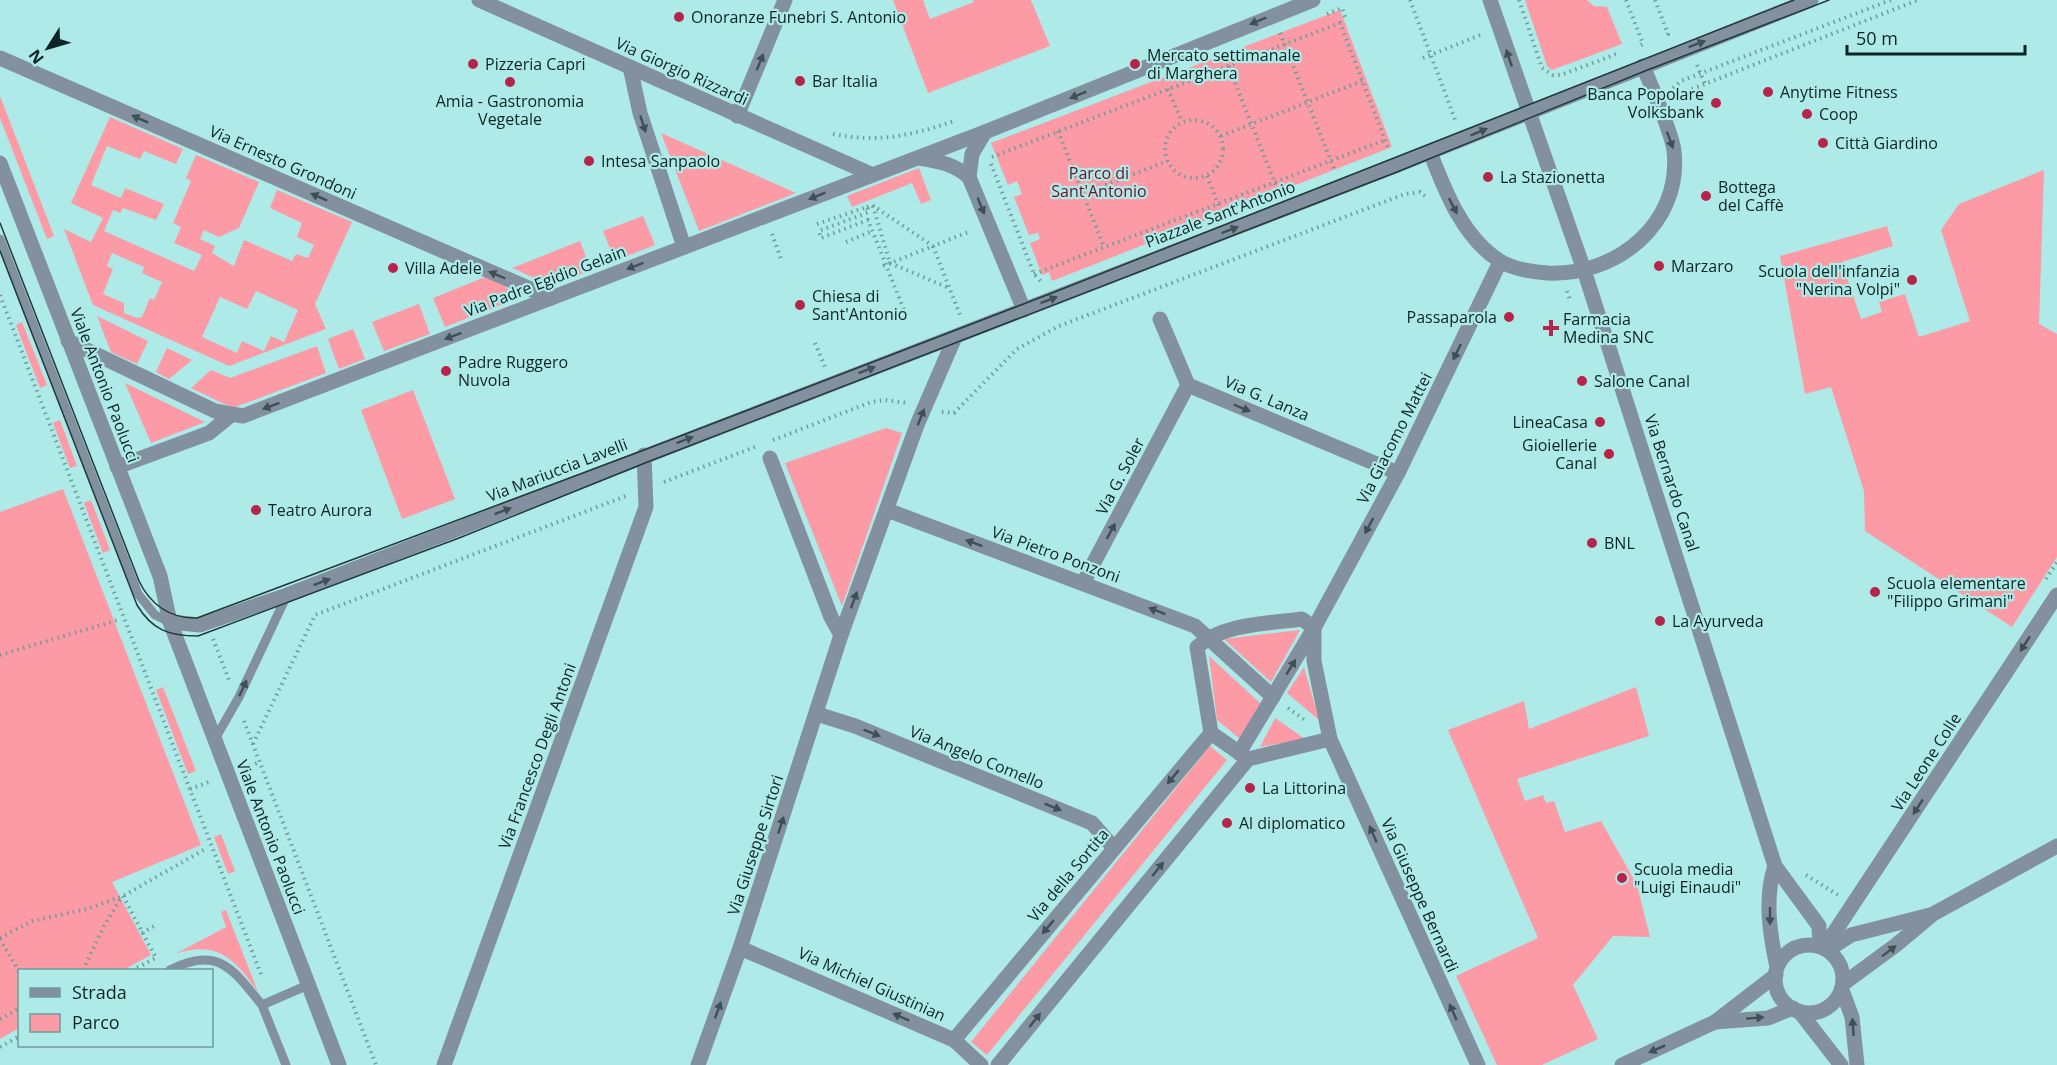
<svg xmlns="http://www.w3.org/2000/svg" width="2057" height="1065" font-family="'Open Sans',sans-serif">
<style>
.green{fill:#fc9aa6;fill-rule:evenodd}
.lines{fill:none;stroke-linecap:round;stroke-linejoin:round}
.path{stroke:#6f9c9a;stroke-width:4;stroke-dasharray:1.5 4.5;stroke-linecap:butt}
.service{stroke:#83909f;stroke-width:9}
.minor{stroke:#83909f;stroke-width:15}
.tertiary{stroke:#83909f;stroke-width:15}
.tram{stroke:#1e3a39;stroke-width:1.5}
.oneway{fill:#3c5055}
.poi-dot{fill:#b5244a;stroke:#aeeae7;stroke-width:2}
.labels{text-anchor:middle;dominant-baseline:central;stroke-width:4.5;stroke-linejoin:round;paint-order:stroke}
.poi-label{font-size:16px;fill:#0d2524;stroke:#aeeae7;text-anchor:start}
.street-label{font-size:16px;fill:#0d2524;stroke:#aeeae7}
.park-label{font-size:16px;fill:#6c1028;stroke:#aeeae7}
</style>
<rect width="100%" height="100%" fill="#aeeae7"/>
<g class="green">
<path d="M893,0H923L930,19L974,2L973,0H1031L1050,46L928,93Z"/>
<path d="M1525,0H1587L1594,6L1607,7L1622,44L1552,70L1547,66Z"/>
<path d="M1340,10L1392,147L1052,281L1049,272L1042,275L1030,243L1040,239L1038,233L1029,235L1014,197L1022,194L1017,181L1008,185L991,143Z"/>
<path d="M0,96L54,236L47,239L0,118Z"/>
<path d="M110,117L183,149L176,164L144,151L140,159L107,146L91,185L121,198L125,188L164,204L156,220L123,208L120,213L113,210L104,231L194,271L202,255L174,243L181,227L173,223L191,181L186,178L196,155L259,182L239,228L219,237L204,230L200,239L215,246L212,253L234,266L244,240L292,261L296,254L308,258L314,245L297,237L302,223L270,208L277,190L352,222L315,304L326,329L229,366L93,305L64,229L91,242L103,218L71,203ZM112,253L144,267L142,273L162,282L154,300L150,298L142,317L137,318L124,313V303L103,294L113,269L107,266ZM256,291L298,310L284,342L271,336L264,351L242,341L237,353L202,337L220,297L247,309Z"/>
<path d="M661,133L796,193L699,231Z"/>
<path d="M919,168L931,200L921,204L912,183L852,207L847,196Z"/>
<path d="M2044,170L2039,324L2057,334V557L2012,627L1865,531L1864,491L1831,387L1805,394L1780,256L1887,226L1893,246L1842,262L1861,319L1882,312L1879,302L1905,294L1919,337L1970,321L1941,230L1959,204Z"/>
<path d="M643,216L655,245L615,261L603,231Z"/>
<path d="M580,241L591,270L552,286L512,268Z"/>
<path d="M485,277L504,285L516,299L445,327L433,298Z"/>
<path d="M419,304L430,334L384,351L372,322Z"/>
<path d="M97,316L148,341L137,364L111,352Z"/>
<path d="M22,322L47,385L40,388L16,325Z"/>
<path d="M353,329L365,359L339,369L328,339Z"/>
<path d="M317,346L326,373L235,407L224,404L191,388L211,370L230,378Z"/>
<path d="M167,348L192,360L169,379L156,372Z"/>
<path d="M125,383L205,422L151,443Z"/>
<path d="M413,390L455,499L402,519L361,410Z"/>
<path d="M60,420L77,466L70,468L53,423Z"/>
<path d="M886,428L902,433L842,606L785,463Z"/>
<path d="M63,489L201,845L112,882L151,955L123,970H20L19,1028L0,1039V512Z"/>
<path d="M91,500L110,550L103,553L84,503Z"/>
<path d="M1300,630L1271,682L1224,639Z"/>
<path d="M1209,656L1260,703L1240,739L1217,720Z"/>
<path d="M1304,667L1319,720L1287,693Z"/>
<path d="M163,687L196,771L188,774L156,690Z"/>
<path d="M1636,687L1649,736L1517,779L1525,801L1543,795L1546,803L1554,801L1565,832L1601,821L1637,885L1650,937L1613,936L1573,985L1598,1039L1542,1065H1497L1456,976L1538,938L1448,730L1524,701L1529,729Z"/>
<path d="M1275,718L1305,739L1260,747Z"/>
<path d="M1210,746L1227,760L987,1055L971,1042Z"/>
<path d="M221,834L235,871L228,874L214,837Z"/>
<path d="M226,910L258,992C235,959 217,940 175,954L226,927L221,912Z"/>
</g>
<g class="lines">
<g class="path">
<path d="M1410,0L1456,122"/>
<path d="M1519,0L1542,68L1553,75H1561L1619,53"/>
<path d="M1626,0L1643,44L1641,45"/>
<path d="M1655,0L1668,34L1666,35"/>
<path d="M1327,14L1342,8L1346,20"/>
<path d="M1280,33L1335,171"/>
<path d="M1224,55L1279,193"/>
<path d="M1423,58L1483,34"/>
<path d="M1697,65L1705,84"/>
<path d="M1673,88L1681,81L1891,0"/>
<path d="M1168,89L1182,122"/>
<path d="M1678,97L1677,95L1918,0"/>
<circle cx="1194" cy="149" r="29"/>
<path d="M1058,131L1104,247"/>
<path d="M833,134C880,143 909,136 954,121"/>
<path d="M1221,136L1362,81"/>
<path d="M992,157L1340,23L1389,150"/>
<path d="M991,164L1034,274L1042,283"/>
<path d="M1207,176L1222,214"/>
<path d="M1083,194L1167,161"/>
<path d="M873,206L890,263"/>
<path d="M867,207L872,205L933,246L971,231"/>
<path d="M817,224L867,207L869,212L819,231L821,238L868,220L904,310"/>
<path d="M772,234L781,259"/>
<path d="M846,242L872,231"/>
<path d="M890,263L949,288"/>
<path d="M883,266L933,246L960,315"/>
<path d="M1034,274L1385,140"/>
<path d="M1567,291L1570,300"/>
<path d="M0,295L262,977"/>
<path d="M815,343L825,367"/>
<path d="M942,412L954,413L1017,349L1059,326L1405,194L1420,192L1426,197"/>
<path d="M773,440L871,402L885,400L908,403"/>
<path d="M664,482L755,447"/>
<path d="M2046,579L2057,562"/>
<path d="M213,639L229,680"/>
<path d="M0,655L118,620"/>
<path d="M1288,708L1306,721"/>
<path d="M244,721L376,1065"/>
<path d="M253,744L315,615L626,496"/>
<path d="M244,768L260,762"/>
<path d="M190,789L212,781"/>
<path d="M1806,875L1838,895"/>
<path d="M123,896L156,958L133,970"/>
<path d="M142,933L154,926"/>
<path d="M0,938L32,921L87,909L123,896L207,848"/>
<path d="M0,939L20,973"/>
<path d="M83,970L104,926L122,896"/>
<path d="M0,1019L20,1008"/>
<path d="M0,1047L20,1036"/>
</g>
<g class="service">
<path d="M0,239L138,594L155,615L170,622"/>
<path d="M215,739L239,697L287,595"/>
<path d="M170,970C217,945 233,969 262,1005L308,985"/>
<path d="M262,1005L286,1065"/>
</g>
<g class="minor">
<path d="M479,0L871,174"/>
<path d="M1490,0L1584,270L1775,866L1819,926L1820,946"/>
<path d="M0,58L551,298"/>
<path d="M630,67L640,113L684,247"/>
<path d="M737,116L785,0"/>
<path d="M985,132L972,154L969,177L1024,310"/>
<path d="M1430,152C1445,191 1463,238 1500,261C1513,269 1533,272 1548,273C1616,276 1682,224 1674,151C1672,132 1651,86 1643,66"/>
<path d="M919,158C938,161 954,164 969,177"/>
<path d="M1160,319L1188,385L1398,473"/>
<path d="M770,458L831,617L841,635"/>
<path d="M887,510L1195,626L1273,697"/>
<path d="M1083,583L1188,385"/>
<path d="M1302,619L1314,628V661L1330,739L1248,759L1211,733L1197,647C1224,623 1267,624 1302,619Z"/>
<path d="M817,714L855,726L1092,823L1114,848"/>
<path d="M1330,739L1478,1065"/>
<path d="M1239,753L1314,628L1398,473L1500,262"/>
<path d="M1775,866C1764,898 1770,935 1777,967"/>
<circle cx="1809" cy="979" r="34"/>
<path d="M740,948L954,1040L981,1065"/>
<path d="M1824,948L2057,595"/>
<path d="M1828,950L1851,935L1930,915"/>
<path d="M1843,984L1896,945L1933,914L2057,846"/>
<path d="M1842,990L1852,1017L1857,1065"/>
<path d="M1799,1011L1841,1065"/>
<path d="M1715,1022L1768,1018L1793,1008"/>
<path d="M954,1040L1211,733"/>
<path d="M444,1065L646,507L644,455"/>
<path d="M698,1065L740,948L841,635L917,425L955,337"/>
<path d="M998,1065L1248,759"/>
<path d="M1622,1065L1715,1022L1776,975"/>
</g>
<g class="tertiary">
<path d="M0,163L160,576L170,622L339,1065"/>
<path d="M68,341L215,411L243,416L985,132L1313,0"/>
<path d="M117,467L209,433L230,416"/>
<path d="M170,622L200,625L287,595L1395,166L1811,0"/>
</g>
<g class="tram">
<path d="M0,223L139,581C150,604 170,619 197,618L644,450L1052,293L1794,0"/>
<path d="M0,251L137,605C152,630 169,636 198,636L459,538L645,463L1397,172L1645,71L1829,0"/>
</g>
</g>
<defs><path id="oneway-solid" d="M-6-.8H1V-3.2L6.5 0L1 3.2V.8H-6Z" transform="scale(1.5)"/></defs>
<g class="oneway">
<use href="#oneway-solid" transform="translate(1258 21) rotate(158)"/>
<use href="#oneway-solid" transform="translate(1697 44) rotate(-21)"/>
<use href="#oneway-solid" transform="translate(1509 58) rotate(-109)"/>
<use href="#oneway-solid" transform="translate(760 62) rotate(-68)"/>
<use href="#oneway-solid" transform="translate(1078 95) rotate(158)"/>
<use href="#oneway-solid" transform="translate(140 119) rotate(-156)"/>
<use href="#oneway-solid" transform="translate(643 124) rotate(72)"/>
<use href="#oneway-solid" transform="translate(1479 132) rotate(-22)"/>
<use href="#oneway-solid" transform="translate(1670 140) rotate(70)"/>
<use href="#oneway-solid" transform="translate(817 196) rotate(158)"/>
<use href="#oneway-solid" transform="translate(319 197) rotate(-156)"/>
<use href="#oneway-solid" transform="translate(981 206) rotate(68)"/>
<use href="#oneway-solid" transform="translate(1453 206) rotate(63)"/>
<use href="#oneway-solid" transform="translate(1230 230) rotate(-21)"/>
<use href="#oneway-solid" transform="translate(635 266) rotate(159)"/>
<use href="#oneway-solid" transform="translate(497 275) rotate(-157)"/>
<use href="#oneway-solid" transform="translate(1049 300) rotate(-21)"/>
<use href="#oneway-solid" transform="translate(453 336) rotate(159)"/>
<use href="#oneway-solid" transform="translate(1457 352) rotate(116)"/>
<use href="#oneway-solid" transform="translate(867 370) rotate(-21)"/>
<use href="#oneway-solid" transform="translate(271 406) rotate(159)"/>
<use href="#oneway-solid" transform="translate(1242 408) rotate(23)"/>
<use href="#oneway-solid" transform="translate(921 417) rotate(-68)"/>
<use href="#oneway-solid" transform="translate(685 440) rotate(-21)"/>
<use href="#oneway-solid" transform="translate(503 511) rotate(-21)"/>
<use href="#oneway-solid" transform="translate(1369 526) rotate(118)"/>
<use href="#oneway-solid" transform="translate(1111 531) rotate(-62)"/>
<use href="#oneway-solid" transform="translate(974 543) rotate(-160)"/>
<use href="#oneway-solid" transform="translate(322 582) rotate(-21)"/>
<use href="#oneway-solid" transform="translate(854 600) rotate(-70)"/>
<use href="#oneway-solid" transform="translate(1157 611) rotate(-159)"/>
<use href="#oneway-solid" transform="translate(2025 644) rotate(123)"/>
<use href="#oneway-solid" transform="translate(1291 667) rotate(-59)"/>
<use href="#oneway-solid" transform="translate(243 688) rotate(-65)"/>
<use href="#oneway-solid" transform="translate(872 733) rotate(22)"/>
<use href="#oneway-solid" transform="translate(1173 777) rotate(130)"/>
<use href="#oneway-solid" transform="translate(1053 807) rotate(22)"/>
<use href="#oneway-solid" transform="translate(1918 807) rotate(123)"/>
<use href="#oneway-solid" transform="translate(781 825) rotate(-72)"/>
<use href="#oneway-solid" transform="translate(1373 834) rotate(-114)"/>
<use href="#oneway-solid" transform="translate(1158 869) rotate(-51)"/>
<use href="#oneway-solid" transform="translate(1770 916) rotate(90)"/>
<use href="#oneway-solid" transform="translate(1048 927) rotate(130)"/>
<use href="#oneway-solid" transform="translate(1889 951) rotate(-37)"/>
<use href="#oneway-solid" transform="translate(718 1010) rotate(-70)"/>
<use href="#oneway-solid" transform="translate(1453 1012) rotate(-114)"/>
<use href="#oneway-solid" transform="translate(901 1017) rotate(-156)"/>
<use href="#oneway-solid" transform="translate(1755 1018) rotate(-4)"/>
<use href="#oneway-solid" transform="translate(1035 1020) rotate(-51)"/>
<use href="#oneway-solid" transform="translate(1853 1027) rotate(-94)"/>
<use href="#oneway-solid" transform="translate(1657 1049) rotate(156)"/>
</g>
<g class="poi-dot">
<circle cx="679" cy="17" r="6"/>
<circle cx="473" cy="64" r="6"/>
<circle cx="1135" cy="64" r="6"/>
<circle cx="800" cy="81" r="6"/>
<circle cx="510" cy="82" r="6"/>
<circle cx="1768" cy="92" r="6"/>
<circle cx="1716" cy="103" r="6"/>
<circle cx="1807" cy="114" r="6"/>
<circle cx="1823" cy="143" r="6"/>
<circle cx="589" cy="161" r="6"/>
<circle cx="1488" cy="177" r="6"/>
<circle cx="1706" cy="196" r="6"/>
<circle cx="1659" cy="266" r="6"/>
<circle cx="393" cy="268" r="6"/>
<circle cx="1912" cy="280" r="6"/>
<circle cx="800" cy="305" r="6"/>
<circle cx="1509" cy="317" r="6"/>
<path d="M1548 319h6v6h6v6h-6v6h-6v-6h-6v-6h6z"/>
<circle cx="446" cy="371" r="6"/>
<circle cx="1582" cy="381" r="6"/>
<circle cx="1600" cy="422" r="6"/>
<circle cx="1609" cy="454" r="6"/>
<circle cx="256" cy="510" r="6"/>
<circle cx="1592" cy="543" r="6"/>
<circle cx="1875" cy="592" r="6"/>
<circle cx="1660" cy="621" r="6"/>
<circle cx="1250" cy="788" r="6"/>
<circle cx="1227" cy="823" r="6"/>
<circle cx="1622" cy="878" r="6"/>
</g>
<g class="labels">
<g class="poi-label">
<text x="691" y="17">Onoranze Funebri S. Antonio</text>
<text x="1147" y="55">Mercato settimanale<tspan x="1147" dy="18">di Marghera</tspan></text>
<text x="485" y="64">Pizzeria Capri</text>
<text x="812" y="81">Bar Italia</text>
<text x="1780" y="92">Anytime Fitness</text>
<text x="1704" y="94" text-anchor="end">Banca Popolare<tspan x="1704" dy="18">Volksbank</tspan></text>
<text x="510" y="101" text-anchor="middle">Amia - Gastronomia<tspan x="510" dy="18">Vegetale</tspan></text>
<text x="1819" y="114">Coop</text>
<text x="1835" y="143">Città Giardino</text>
<text x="601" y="161">Intesa Sanpaolo</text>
<text x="1500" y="177">La Stazionetta</text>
<text x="1718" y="187">Bottega<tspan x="1718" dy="18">del Caffè</tspan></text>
<text x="1671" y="266">Marzaro</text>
<text x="405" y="268">Villa Adele</text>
<text x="1900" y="271" text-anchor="end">Scuola dell'infanzia<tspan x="1900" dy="18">"Nerina Volpi"</tspan></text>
<text x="812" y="296">Chiesa di<tspan x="812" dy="18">Sant'Antonio</tspan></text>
<text x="1497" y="317" text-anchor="end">Passaparola</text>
<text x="1563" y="319">Farmacia<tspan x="1563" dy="18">Medina SNC</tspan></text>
<text x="458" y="362">Padre Ruggero<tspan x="458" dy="18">Nuvola</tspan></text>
<text x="1594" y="381">Salone Canal</text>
<text x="1588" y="422" text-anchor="end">LineaCasa</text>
<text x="1597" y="445" text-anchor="end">Gioiellerie<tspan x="1597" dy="18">Canal</tspan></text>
<text x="268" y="510">Teatro Aurora</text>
<text x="1604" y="543">BNL</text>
<text x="1887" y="583">Scuola elementare<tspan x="1887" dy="18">"Filippo Grimani"</tspan></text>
<text x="1672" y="621">La Ayurveda</text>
<text x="1262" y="788">La Littorina</text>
<text x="1239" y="823">Al diplomatico</text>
<text x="1634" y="869">Scuola media<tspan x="1634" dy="18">"Luigi Einaudi"</tspan></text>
</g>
<g class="street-label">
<text transform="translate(682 71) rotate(24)">Via Giorgio Rizzardi</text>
<text transform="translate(283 162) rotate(24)">Via Ernesto Grondoni</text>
<text transform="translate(1220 214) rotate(-21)">Piazzale Sant'Antonio</text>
<text transform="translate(545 281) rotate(-21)">Via Padre Egidio Gelain</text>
<text transform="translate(105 385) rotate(69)">Viale Antonio Paolucci</text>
<text transform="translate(1267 398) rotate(23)">Via G. Lanza</text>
<text transform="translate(1394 438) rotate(-63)">Via Giacomo Mattei</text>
<text transform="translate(557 470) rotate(-21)">Via Mariuccia Lavelli</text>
<text transform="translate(1120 476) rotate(-62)">Via G. Soler</text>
<text transform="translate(1672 483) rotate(72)">Via Bernardo Canal</text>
<text transform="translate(1056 554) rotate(20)">Via Pietro Ponzoni</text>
<text transform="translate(537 756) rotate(-70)">Via Francesco Degli Antoni</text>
<text transform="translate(977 757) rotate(22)">Via Angelo Comello</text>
<text transform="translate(1926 762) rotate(-57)">Via Leone Colle</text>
<text transform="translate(271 837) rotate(69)">Viale Antonio Paolucci</text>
<text transform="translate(755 845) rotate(-72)">Via Giuseppe Sirtori</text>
<text transform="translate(1068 875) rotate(-50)">Via della Sortita</text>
<text transform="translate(1420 895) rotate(66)">Via Giuseppe Bernardi</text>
<text transform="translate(872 984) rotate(24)">Via Michiel Giustinian</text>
</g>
<g class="park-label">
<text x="1099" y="173">Parco di<tspan x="1099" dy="18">Sant'Antonio</tspan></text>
</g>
</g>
<rect x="18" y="969" width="195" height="78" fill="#aeeae7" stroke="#6e9b99" stroke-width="1.5"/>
<rect x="30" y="988" width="30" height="9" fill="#83909f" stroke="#6e9b99" stroke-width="1.5"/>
<text x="72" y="999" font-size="18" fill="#0d2524">Strada</text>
<rect x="30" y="1014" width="30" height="18" fill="#fc9aa6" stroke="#6e9b99" stroke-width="1.5"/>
<text x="72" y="1029" font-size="18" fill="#0d2524">Parco</text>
<g transform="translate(48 48) rotate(233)" stroke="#aeeae7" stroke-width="4.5" paint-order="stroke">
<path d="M0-4.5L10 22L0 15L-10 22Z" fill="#0d2524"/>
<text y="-9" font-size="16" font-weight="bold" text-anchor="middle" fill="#0d2524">N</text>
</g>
<path d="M1847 45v9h178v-9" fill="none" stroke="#0d2524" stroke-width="3"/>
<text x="1856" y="45" font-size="18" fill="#0d2524" stroke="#aeeae7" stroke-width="4.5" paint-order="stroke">50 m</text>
</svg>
